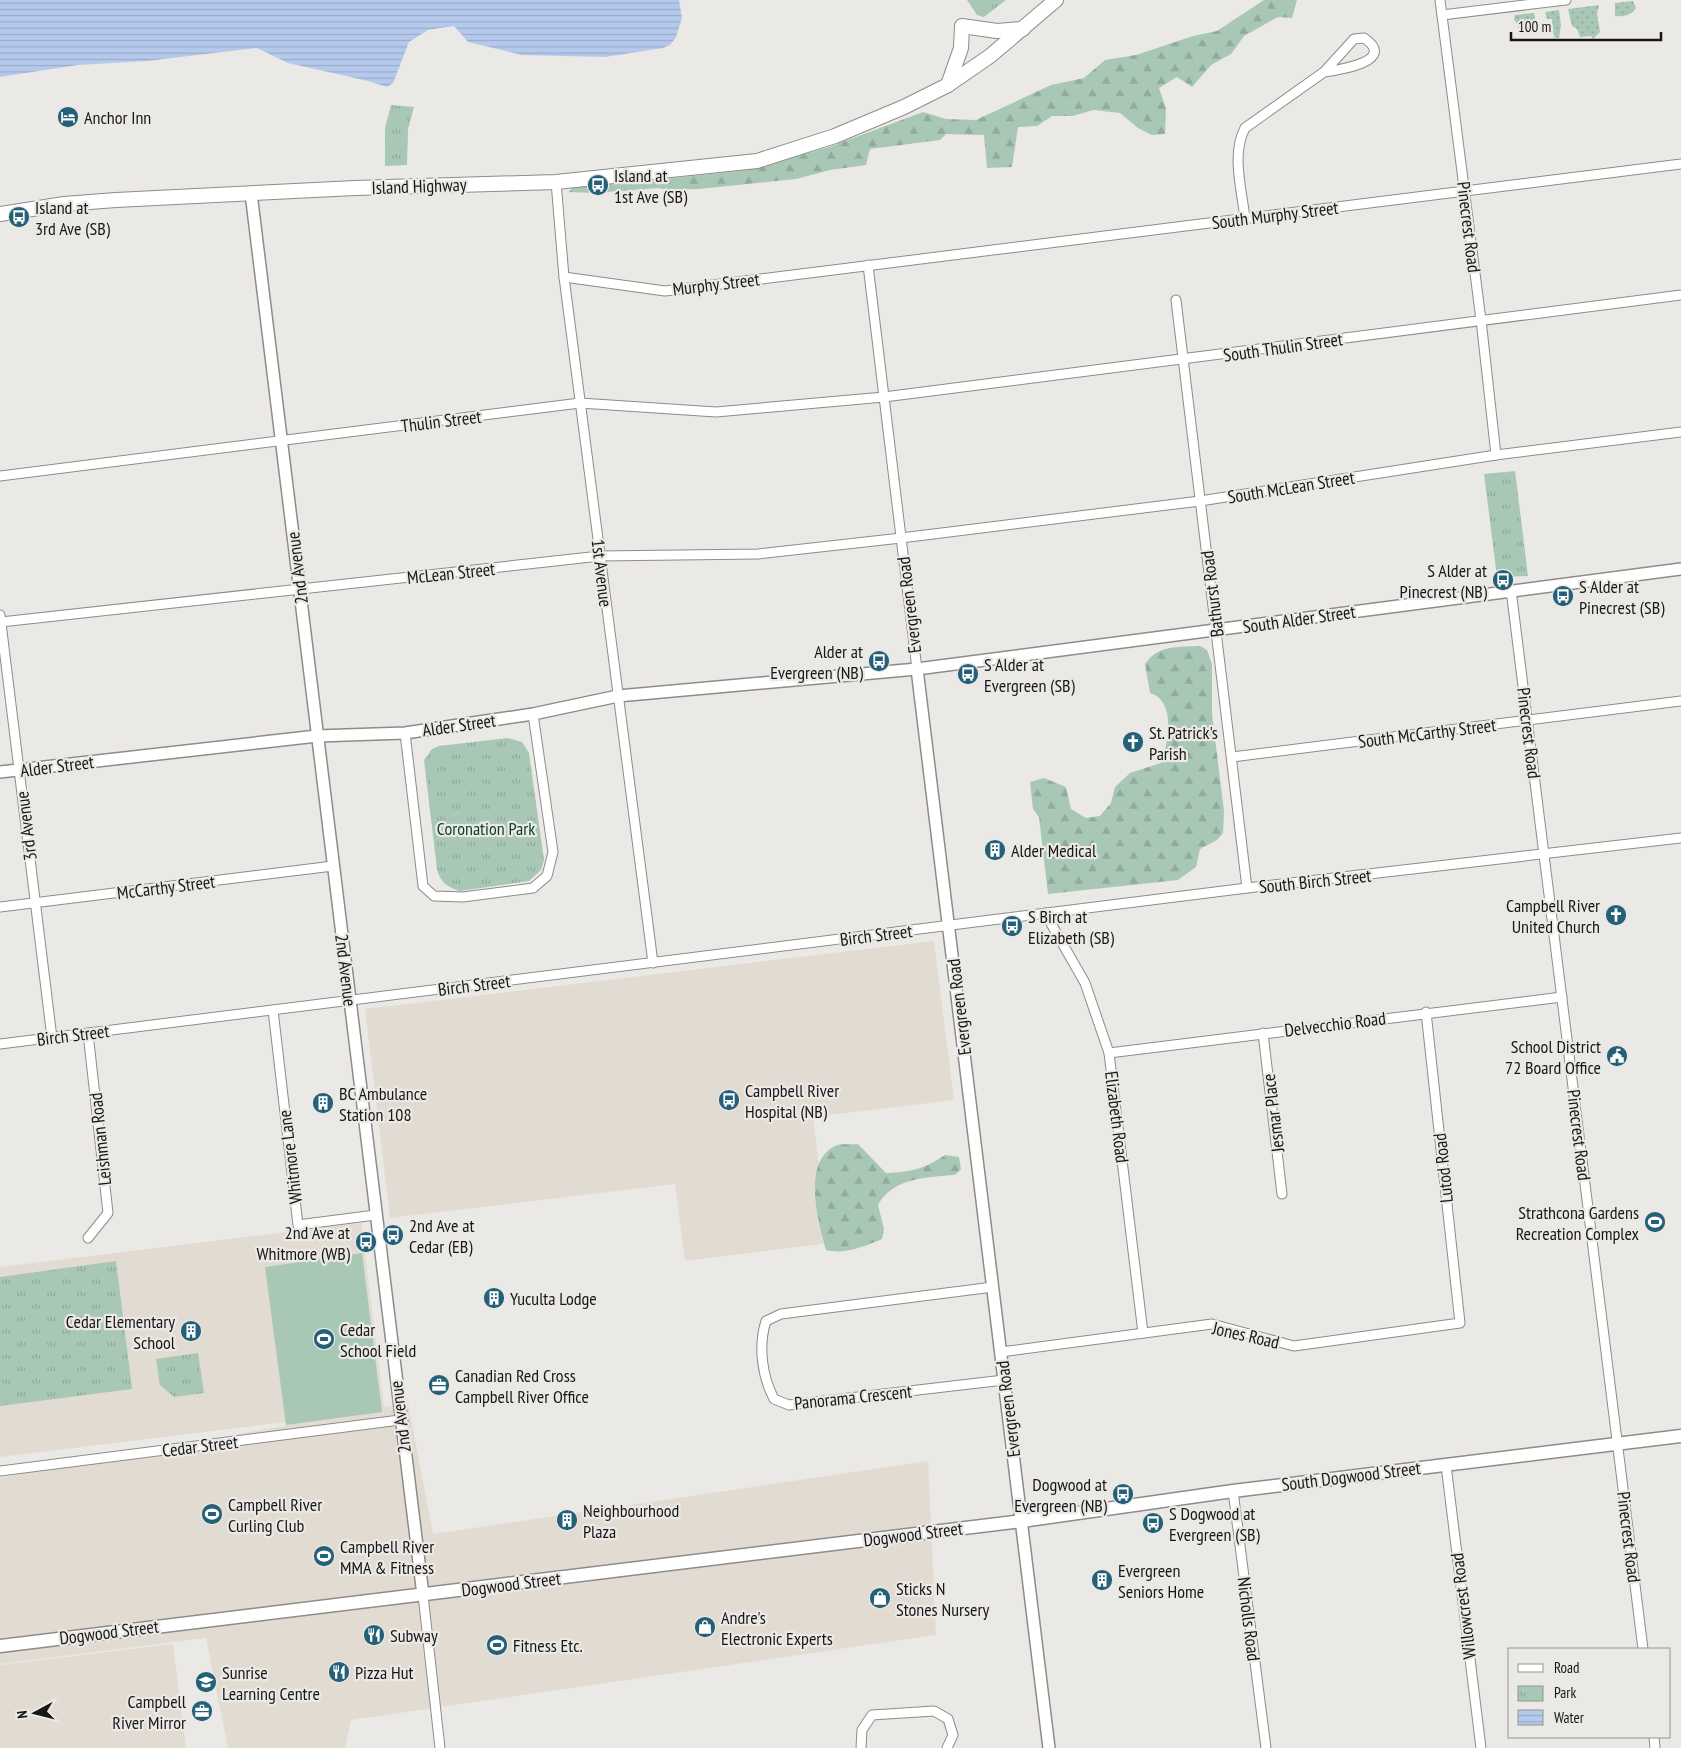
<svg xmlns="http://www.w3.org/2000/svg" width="1681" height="1748" font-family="'PT Sans Narrow',sans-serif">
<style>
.built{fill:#e2dbd2}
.grass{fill:url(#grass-dots)}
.forest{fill:url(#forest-firs)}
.park{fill:url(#park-tufts)}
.garden{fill:#a8c7b5}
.water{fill:url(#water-rules)}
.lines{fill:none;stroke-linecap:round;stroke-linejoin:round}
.minor-casing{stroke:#8e8b89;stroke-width:11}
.tertiary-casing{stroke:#8e8b89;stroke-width:14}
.secondary-casing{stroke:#8e8b89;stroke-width:15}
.primary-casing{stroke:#8e8b89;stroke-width:16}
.minor{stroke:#fff;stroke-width:9}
.tertiary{stroke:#fff;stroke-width:11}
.secondary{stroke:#fff;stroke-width:12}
.primary{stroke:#fff;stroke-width:14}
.labels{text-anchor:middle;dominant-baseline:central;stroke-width:4.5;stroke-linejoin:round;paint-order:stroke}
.poi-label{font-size:18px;fill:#181716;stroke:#ebe9e6;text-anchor:start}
.street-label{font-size:18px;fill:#181716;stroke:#ebe9e6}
.park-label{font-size:18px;fill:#0b3f28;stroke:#ebe9e6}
</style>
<defs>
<pattern id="grass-dots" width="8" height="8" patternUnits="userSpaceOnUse" patternTransform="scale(1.25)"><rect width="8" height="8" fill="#a8c7b5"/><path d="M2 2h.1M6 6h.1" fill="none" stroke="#90aa9b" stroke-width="1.8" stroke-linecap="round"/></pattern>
<pattern id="forest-firs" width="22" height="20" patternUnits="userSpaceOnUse" patternTransform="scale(1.25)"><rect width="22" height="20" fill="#a8c7b5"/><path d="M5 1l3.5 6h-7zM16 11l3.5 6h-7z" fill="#90aa9b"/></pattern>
<pattern id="park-tufts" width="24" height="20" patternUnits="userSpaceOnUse" patternTransform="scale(1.25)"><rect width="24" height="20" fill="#a8c7b5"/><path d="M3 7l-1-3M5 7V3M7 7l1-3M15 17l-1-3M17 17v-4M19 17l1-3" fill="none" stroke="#90aa9b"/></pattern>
<pattern id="water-rules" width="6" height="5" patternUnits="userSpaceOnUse" patternTransform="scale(1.25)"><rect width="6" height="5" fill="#b5c9ec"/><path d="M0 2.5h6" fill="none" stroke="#9bacca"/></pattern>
</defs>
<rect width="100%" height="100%" fill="#ebe9e6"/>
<g class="built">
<path d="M934,941L954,1100L813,1117L829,1243L685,1261L675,1184L390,1218L365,1009Z"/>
<path d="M361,1223L384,1407L408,1403L433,1534L928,1461L936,1635L351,1720L345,1748H228L206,1638L0,1664V1478L343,1415L0,1457V1267Z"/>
<path d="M173,1644L186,1748H0V1665Z"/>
</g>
<g class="grass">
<path d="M1633,1L1636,8C1632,15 1623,17 1615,16V3Z"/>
<path d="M1599,5L1597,14L1600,32L1593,39L1591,36L1580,37L1577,29L1572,26L1568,9Z"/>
<path d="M1559,10L1561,25L1559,38L1554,37L1552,19H1547L1545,12Z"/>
<path d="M1534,13L1536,24L1527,30L1519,28L1514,19L1515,15Z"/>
</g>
<g class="forest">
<path d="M1264,0H1297L1292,18L1278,17L1244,36L1231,54L1211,65L1192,87L1177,77L1159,88L1166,108L1165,134L1152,135L1138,128L1120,113L1094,110L1072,116H1052L1037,126L1018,127L1012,167L987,168L984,135L946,134L940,140L870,149L866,165L830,170L796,179L699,189L669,190L658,188L594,193L569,192L574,185L619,184L748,170L829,147L923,112L946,119L976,120L1051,85L1084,78L1105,60L1136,55L1193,36L1217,31Z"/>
<path d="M1200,646L1207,650L1212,664V714L1224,811L1223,833L1217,840L1200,849L1196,867L1178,880L1048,894L1039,817L1033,809L1030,782L1044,778L1066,787L1071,809L1086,818L1100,816L1111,803L1115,787L1130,773L1161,763C1167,747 1174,713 1160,699C1158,696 1153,694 1150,693L1145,664C1158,645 1178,647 1200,646Z"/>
<path d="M858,1144L886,1173C912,1172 924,1169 945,1155L959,1157L961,1169L955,1175C927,1177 892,1178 878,1205L884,1229L882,1239C865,1246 845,1255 826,1250C819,1222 801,1163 835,1146C841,1143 851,1145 858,1144Z"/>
</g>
<g class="park">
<path d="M967,0H1006L984,17L977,15Z"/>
<path d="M391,105L414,107L408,129L407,165L385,166V128Z"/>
<path d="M1515,471L1528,576L1497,577L1484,474Z"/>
<path d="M508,738L522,742L529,753L544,860L541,870L529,881L460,891C447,887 440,882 437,869L424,760L432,749L439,746Z"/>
<path d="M116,1261L132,1389L0,1406V1277Z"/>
<path d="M198,1353L204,1393L174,1397L160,1385L156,1359Z"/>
</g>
<path class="garden" d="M362,1253L382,1412L286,1425L265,1267Z"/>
<path class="water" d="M0,0H679L682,18L676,37L670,45L663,48L605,57L522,55L468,42L454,26L428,30L409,42L393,83L387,87L368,81L288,63L257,48L147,61L78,65L0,77Z"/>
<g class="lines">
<g class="minor-casing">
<g id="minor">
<path d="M1440,0L1481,320L1496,455"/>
<path d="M1442,15L1566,0"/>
<path d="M556,182L564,277L653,963"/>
<path d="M1245,219C1242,190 1231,154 1245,128L1324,72L1354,39L1364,38C1398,61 1339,70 1324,72"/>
<path d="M868,265L917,669"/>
<path d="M564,277L665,291L1681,164"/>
<path d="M1176,300L1247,888"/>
<path d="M0,476L580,403L716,412L884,397L1681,295"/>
<path d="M1511,590L1643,1649"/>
<path d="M0,615L52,1038"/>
<path d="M1,622L600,556L758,554L901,538L1200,501L1496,455L1681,432"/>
<path d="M405,733L423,886L434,896L463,897L533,888L547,876L553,852L533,714"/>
<path d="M1232,757L1681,701"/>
<path d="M0,907L333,866"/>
<path d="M1045,913L1085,983L1109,1053L1143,1333"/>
<path d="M273,1010L298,1225L375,1215"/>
<path d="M1263,1033L1282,1194"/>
<path d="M0,1044L1247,888L1681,838"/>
<path d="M1109,1053L1562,997"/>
<path d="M88,1238L108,1213L88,1033"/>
<path d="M993,1287L781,1314L766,1321C758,1346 762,1376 774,1399L789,1405L1004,1380"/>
<path d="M1001,1352L1212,1324L1294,1346L1460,1323L1426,1012"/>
<path d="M1446,1465L1481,1748"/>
<path d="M0,1471L400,1420"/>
<path d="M1233,1491L1266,1748"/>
<path d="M423,1595L440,1748"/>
<path d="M1654,1737L1655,1748"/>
<path d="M861,1748L862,1730L872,1715L934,1711L948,1719L953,1735L947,1748"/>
</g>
</g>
<g class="tertiary-casing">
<g id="tertiary">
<path d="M251,193L423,1595"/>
<path d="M917,669L1049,1748"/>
<path d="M0,772L317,736L405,733L533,714L618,696L917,669L1681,569"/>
</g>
</g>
<g class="secondary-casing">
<path id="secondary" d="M0,1646L1022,1521L1233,1491L1681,1436"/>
</g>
<g class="primary-casing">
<g id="primary">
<path d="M948,85L961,48L962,26L997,31L1023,29"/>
<path d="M0,214L64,204L116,200L355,188L556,182L757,161L835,136L904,107L948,85L990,56L1056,0"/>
</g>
</g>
<use href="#minor" class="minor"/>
<use href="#tertiary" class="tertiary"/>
<use href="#secondary" class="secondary"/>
<use href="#primary" class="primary"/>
</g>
<defs>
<g id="hotel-disc" transform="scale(1.125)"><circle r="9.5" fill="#246178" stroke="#ebe9e6"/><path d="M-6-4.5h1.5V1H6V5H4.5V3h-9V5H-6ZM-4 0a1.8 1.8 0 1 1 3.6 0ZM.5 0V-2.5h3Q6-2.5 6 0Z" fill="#fff"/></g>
<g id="bus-disc" transform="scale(1.125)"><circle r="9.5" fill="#246178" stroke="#ebe9e6"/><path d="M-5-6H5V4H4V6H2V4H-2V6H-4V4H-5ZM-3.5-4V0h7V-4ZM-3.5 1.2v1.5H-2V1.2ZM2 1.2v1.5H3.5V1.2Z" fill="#fff"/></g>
<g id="church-disc" transform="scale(1.125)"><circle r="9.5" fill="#246178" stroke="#ebe9e6"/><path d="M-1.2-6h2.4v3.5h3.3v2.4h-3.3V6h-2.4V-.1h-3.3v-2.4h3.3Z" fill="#fff"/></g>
<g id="building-disc" transform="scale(1.125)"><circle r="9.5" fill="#246178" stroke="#ebe9e6"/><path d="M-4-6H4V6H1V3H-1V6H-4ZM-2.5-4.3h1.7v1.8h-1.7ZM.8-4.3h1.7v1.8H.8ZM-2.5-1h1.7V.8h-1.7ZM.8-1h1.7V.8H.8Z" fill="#fff"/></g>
<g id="civic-disc" transform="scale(1.125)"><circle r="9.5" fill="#246178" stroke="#ebe9e6"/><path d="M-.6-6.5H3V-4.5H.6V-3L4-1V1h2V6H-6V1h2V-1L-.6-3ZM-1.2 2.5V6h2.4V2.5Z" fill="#fff"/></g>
<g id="stadium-disc" transform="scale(1.125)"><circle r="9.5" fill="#246178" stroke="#ebe9e6"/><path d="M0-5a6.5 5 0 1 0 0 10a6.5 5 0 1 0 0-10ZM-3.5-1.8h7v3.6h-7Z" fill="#fff"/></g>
<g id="office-disc" transform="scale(1.125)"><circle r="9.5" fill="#246178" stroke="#ebe9e6"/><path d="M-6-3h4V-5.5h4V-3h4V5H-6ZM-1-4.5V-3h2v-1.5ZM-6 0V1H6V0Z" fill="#fff"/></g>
<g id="shop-disc" transform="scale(1.125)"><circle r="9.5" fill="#246178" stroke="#ebe9e6"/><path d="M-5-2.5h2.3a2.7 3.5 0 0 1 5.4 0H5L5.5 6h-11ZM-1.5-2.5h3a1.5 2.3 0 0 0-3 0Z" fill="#fff"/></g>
<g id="restaurant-disc" transform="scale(1.125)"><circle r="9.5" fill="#246178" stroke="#ebe9e6"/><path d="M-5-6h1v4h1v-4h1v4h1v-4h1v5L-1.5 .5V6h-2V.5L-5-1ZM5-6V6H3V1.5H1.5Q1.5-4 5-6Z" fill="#fff"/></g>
<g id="school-disc" transform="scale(1.125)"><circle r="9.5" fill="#246178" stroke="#ebe9e6"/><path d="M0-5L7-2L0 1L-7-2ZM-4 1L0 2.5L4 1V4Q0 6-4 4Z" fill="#fff"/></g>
</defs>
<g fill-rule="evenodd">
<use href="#hotel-disc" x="68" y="117"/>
<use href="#bus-disc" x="598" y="185"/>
<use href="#bus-disc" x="19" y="217"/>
<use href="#bus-disc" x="1503" y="580"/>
<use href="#bus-disc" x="1563" y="596"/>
<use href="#bus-disc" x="879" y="661"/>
<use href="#bus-disc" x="968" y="674"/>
<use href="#church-disc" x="1133" y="742"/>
<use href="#building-disc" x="995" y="850"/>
<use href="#church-disc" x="1616" y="915"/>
<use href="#bus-disc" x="1012" y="926"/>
<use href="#civic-disc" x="1617" y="1056"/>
<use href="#bus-disc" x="729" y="1100"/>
<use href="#building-disc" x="323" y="1103"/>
<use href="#stadium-disc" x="1655" y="1222"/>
<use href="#bus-disc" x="393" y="1235"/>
<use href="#bus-disc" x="366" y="1242"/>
<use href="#building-disc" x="494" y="1298"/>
<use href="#building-disc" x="191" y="1331"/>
<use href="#stadium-disc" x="324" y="1339"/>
<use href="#office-disc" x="439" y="1385"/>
<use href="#bus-disc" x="1123" y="1494"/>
<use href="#stadium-disc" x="212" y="1514"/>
<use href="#building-disc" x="567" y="1520"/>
<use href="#bus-disc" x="1153" y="1523"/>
<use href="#stadium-disc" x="324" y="1556"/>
<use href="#building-disc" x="1102" y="1580"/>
<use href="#shop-disc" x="880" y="1598"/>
<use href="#shop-disc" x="705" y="1627"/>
<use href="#restaurant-disc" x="374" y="1635"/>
<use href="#stadium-disc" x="497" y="1645"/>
<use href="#restaurant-disc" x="339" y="1672"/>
<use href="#school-disc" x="206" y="1682"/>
<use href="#office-disc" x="202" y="1711"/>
</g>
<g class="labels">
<g class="poi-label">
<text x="84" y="117">Anchor Inn</text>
<text x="614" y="175">Island at<tspan x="614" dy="21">1st Ave (SB)</tspan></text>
<text x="35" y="207">Island at<tspan x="35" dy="21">3rd Ave (SB)</tspan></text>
<text x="1487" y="570" text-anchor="end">S Alder at<tspan x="1487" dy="21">Pinecrest (NB)</tspan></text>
<text x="1579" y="586">S Alder at<tspan x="1579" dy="21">Pinecrest (SB)</tspan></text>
<text x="863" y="651" text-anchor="end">Alder at<tspan x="863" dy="21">Evergreen (NB)</tspan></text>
<text x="984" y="664">S Alder at<tspan x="984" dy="21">Evergreen (SB)</tspan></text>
<text x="1149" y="732">St. Patrick's<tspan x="1149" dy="21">Parish</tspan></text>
<text x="1011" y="850">Alder Medical</text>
<text x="1600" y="905" text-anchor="end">Campbell River<tspan x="1600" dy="21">United Church</tspan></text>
<text x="1028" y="916">S Birch at<tspan x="1028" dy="21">Elizabeth (SB)</tspan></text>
<text x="1601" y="1046" text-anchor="end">School District<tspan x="1601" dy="21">72 Board Office</tspan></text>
<text x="745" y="1090">Campbell River<tspan x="745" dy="21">Hospital (NB)</tspan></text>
<text x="339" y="1093">BC Ambulance<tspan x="339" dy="21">Station 108</tspan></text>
<text x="1639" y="1212" text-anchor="end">Strathcona Gardens<tspan x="1639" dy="21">Recreation Complex</tspan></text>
<text x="409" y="1225">2nd Ave at<tspan x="409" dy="21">Cedar (EB)</tspan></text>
<text x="350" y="1232" text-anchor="end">2nd Ave at<tspan x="350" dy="21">Whitmore (WB)</tspan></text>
<text x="510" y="1298">Yuculta Lodge</text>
<text x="175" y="1321" text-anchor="end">Cedar Elementary<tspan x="175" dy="21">School</tspan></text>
<text x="340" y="1329">Cedar<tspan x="340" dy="21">School Field</tspan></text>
<text x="455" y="1375">Canadian Red Cross<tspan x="455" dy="21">Campbell River Office</tspan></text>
<text x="1107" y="1484" text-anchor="end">Dogwood at<tspan x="1107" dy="21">Evergreen (NB)</tspan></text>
<text x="228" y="1504">Campbell River<tspan x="228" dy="21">Curling Club</tspan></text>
<text x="583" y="1510">Neighbourhood<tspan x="583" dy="21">Plaza</tspan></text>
<text x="1169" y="1513">S Dogwood at<tspan x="1169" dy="21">Evergreen (SB)</tspan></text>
<text x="340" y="1546">Campbell River<tspan x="340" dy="21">MMA &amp; Fitness</tspan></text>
<text x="1118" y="1570">Evergreen<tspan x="1118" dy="21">Seniors Home</tspan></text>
<text x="896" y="1588">Sticks N<tspan x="896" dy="21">Stones Nursery</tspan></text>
<text x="721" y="1617">Andre's<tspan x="721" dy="21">Electronic Experts</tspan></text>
<text x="390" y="1635">Subway</text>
<text x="513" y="1645">Fitness Etc.</text>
<text x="222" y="1672">Sunrise<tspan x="222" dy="21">Learning Centre</tspan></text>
<text x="355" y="1672">Pizza Hut</text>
<text x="186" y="1701" text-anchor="end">Campbell<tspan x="186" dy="21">River Mirror</tspan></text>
</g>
<g class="street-label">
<text transform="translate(419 186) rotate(-2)">Island Highway</text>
<text transform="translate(1275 215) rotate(-7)">South Murphy Street</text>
<text transform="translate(1469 227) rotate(83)">Pinecrest Road</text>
<text transform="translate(716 284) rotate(-7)">Murphy Street</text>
<text transform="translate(1283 347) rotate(-8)">South Thulin Street</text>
<text transform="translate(441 421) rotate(-7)">Thulin Street</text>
<text transform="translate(1291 487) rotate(-9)">South McLean Street</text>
<text transform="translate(297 568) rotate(-97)">2nd Avenue</text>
<text transform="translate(451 573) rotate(-6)">McLean Street</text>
<text transform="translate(602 573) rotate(83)">1st Avenue</text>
<text transform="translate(1212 594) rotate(-97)">Bathurst Road</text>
<text transform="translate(909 605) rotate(-97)">Evergreen Road</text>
<text transform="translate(1299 619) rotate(-8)">South Alder Street</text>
<text transform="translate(459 725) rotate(-8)">Alder Street</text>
<text transform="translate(1427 733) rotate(-7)">South McCarthy Street</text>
<text transform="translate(1529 733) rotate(83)">Pinecrest Road</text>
<text transform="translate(57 766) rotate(-7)">Alder Street</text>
<text transform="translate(26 826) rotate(-97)">3rd Avenue</text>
<text transform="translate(1315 881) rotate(-6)">South Birch Street</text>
<text transform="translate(166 887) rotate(-7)">McCarthy Street</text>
<text transform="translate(876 935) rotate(-7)">Birch Street</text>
<text transform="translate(346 970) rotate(83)">2nd Avenue</text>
<text transform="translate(474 985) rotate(-7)">Birch Street</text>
<text transform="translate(959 1007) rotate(-97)">Evergreen Road</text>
<text transform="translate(1335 1024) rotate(-7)">Delvecchio Road</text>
<text transform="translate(73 1035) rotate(-7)">Birch Street</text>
<text transform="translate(1273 1113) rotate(-97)">Jesmar Place</text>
<text transform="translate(1117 1117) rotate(83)">Elizabeth Road</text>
<text transform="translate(1579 1135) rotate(83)">Pinecrest Road</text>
<text transform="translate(100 1139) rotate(-96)">Leishman Road</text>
<text transform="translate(290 1157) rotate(-97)">Whitmore Lane</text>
<text transform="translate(1443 1168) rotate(-96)">Lutod Road</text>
<text transform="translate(1246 1335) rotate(13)">Jones Road</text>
<text transform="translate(853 1397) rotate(-6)">Panorama Crescent</text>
<text transform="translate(1008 1409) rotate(-97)">Evergreen Road</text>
<text transform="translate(400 1417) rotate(-97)">2nd Avenue</text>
<text transform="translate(200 1446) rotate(-7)">Cedar Street</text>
<text transform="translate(1351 1476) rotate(-7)">South Dogwood Street</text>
<text transform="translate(913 1534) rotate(-7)">Dogwood Street</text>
<text transform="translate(1629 1537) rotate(83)">Pinecrest Road</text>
<text transform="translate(511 1584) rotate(-7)">Dogwood Street</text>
<text transform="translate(1463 1606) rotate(-97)">Willowcrest Road</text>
<text transform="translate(1249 1619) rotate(83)">Nicholls Road</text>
<text transform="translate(109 1632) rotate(-7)">Dogwood Street</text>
</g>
<g class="park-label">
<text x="486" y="828">Coronation Park</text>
</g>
</g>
<rect x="1508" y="1648" width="162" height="90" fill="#ebe9e6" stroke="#979593"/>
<rect x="1518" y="1664" width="25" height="8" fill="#ffffff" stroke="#979593"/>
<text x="1554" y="1673" font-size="15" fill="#181716">Road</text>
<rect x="1518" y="1686" width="25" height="15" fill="url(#park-tufts)" stroke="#979593"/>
<text x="1554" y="1698" font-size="15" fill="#181716">Park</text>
<rect x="1518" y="1710" width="25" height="15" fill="url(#water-rules)" stroke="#979593"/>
<text x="1554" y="1723" font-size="15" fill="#181716">Water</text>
<g transform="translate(35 1713) rotate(263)" stroke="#ebe9e6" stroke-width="4" paint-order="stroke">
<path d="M0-4L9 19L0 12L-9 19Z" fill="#181716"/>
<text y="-8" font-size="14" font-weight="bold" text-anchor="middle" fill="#181716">N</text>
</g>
<path d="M1511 32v8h150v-8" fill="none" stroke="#181716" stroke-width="2.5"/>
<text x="1518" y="32" font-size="15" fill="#181716" stroke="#ebe9e6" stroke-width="4" paint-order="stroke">100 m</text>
</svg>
